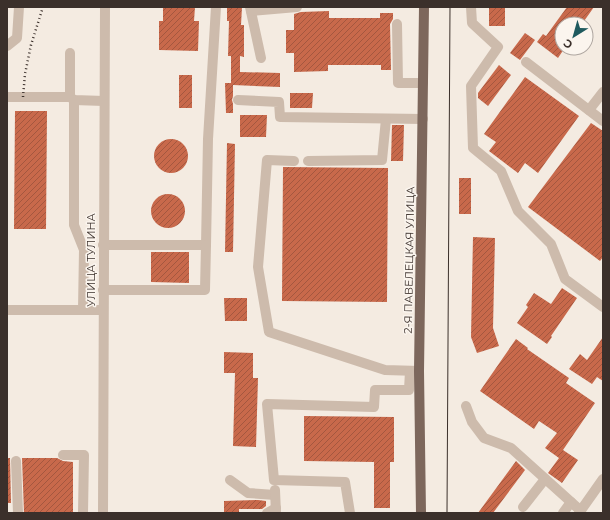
<svg xmlns="http://www.w3.org/2000/svg" width="610" height="520" font-family="Montserrat,sans-serif">
<style>
.building{fill:url(#building-hatch)}
.lines{fill:none;stroke-linecap:round;stroke-linejoin:round}
.minor{stroke:#cdbbac;stroke-width:10}
.major{stroke:#7d675c;stroke-width:10}
.tram{stroke:#3b302b;stroke-width:1}
.rail{stroke:#3b302b;stroke-width:2.5;stroke-dasharray:1 3;stroke-linecap:butt}
.labels{text-anchor:middle;dominant-baseline:central;stroke-width:3;stroke-linejoin:round;paint-order:stroke}
.street-label{font-size:11px;fill:#3b302b;stroke:#fbf5ee}
</style>
<defs>
<pattern id="building-hatch" width="6" height="6" patternUnits="userSpaceOnUse"><rect width="6" height="6" fill="#c8694b"/><path d="M-1 1l2-2M0 6l6-6M5 7l2-2" fill="none" stroke="#a4573f"/></pattern>
</defs>
<rect width="100%" height="100%" fill="#f4ebe1"/>
<g class="building">
<path d="M163,7H195L194,21H199L198,51L159,50V21H163Z"/>
<path d="M227,7H242L241,25H244V57L240,56V72L280,73V87L233,85V96L232,100L233,104V113H226L225,83H231V56H228L229,21H227Z"/>
<rect x="489" y="7" width="16" height="19"/>
<path d="M567,7H594L582,24H562V48L564,49L558,58L537,42L543,34L546,36Z"/>
<path d="M329,11V18H380V13H393V19L390,24L391,70H381V65H328V71L294,72V53H286V30H294V14L301,12Z"/>
<path d="M525,33L535,40L520,60L510,53Z"/>
<path d="M499,65L511,75L488,106L478,98V93Z"/>
<rect x="179" y="75" width="13" height="33"/>
<path d="M525,77L579,116L538,173L525,163L518,173L489,151L496,142L484,134Z"/>
<path d="M290,93H313L312,108H290Z"/>
<path d="M15,111H47L46,229H14Z"/>
<path d="M240,115H267L266,137H240Z"/>
<path d="M591,123L603,131V257L600,261L528,207Z"/>
<path d="M392,125H404L403,161H391Z"/>
<circle cx="171" cy="156" r="17"/>
<path d="M227,143L235,144L233,252H225Z"/>
<path d="M283,167L388,168L387,302L282,301Z"/>
<rect x="459" y="178" width="12" height="36"/>
<circle cx="168" cy="211" r="17"/>
<path d="M473,237L495,238L493,328L499,346L477,353L471,337Z"/>
<path d="M151,252H189V283L151,282Z"/>
<path d="M562,288L577,298L551,336L552,337L547,344L517,323L528,307L526,305L534,293L551,304Z"/>
<path d="M224,298H247V321H225Z"/>
<path d="M603,337V381L597,377L592,384L569,369L580,354L587,360Z"/>
<path d="M516,339L528,348L527,349L569,378L566,383L595,403L563,450L578,460L562,483L548,473L559,458L545,448L557,433L539,421L534,429L480,391Z"/>
<path d="M224,352L253,353V378H258L256,447L233,446L235,373H224Z"/>
<path d="M304,416L394,417V462H390V508H374V462L304,461Z"/>
<path d="M7,458H10L11,503H7Z"/>
<path d="M22,458H57L63,461L73,462V513H24Z"/>
<path d="M516,461L525,470L493,513H478Z"/>
<path d="M258,500L266,501V506L262,509H239V513H224V501Z"/>
</g>
<g class="lines">
<g class="minor">
<path d="M250,7L261,58"/>
<path d="M471,7L472,23L498,47L471,86L473,148L501,171L518,211L551,244L565,279L603,307"/>
<path d="M251,11L297,7"/>
<path d="M397,24L398,83H423"/>
<path d="M7,46L17,38L19,7"/>
<path d="M70,53V97"/>
<path d="M526,62L603,121"/>
<path d="M7,97H70L74,100L104,101"/>
<path d="M74,100V225L84,250L83,310"/>
<path d="M238,100L279,102L280,117L423,119"/>
<path d="M589,110L603,92"/>
<path d="M294,161L267,160L258,267L269,332L385,370L419,371"/>
<path d="M308,161L382,160L386,119"/>
<path d="M103,245H206L208,139L216,7"/>
<path d="M103,290H205L206,245"/>
<path d="M7,310H103"/>
<path d="M466,406L472,422L484,438L511,448L581,511"/>
<path d="M63,455H84L83,513"/>
<path d="M16,461L18,513"/>
<path d="M230,480L248,493L275,495"/>
<path d="M275,490L276,513"/>
<path d="M523,507L545,479"/>
<path d="M103,513L105,7"/>
<path d="M267,513L276,508"/>
<path d="M350,513L345,482L274,480L267,404L374,407L375,390H409L410,371"/>
<path d="M563,513L571,502"/>
<path d="M579,513L603,479"/>
</g>
<path class="major" d="M421,513L419,371L424,7"/>
<path class="tram" d="M447,513L450,7"/>
<path class="rail" d="M23,97L25,74L31,45L43,7"/>
</g>
<g class="labels">
<g class="street-label">
<text transform="translate(91 260) rotate(-90)">УЛИЦА ТУЛИНА</text>
<text transform="translate(409 260) rotate(-89)">2-Я ПАВЕЛЕЦКАЯ УЛИЦА</text>
</g>
</g>
<rect width="610" height="520" fill="none" stroke="#3b302b" stroke-width="16"/>
<g transform="translate(574 36) rotate(217)"><circle r="19" fill="#fbf5ee" stroke="#aea6a0"/>
<path d="M0-3L7 15L0 10L-7 15Z" fill="#1f5a5e"/>
<text y="-6" font-size="11" font-weight="bold" text-anchor="middle" fill="#3b302b">С</text>
</g>
</svg>
